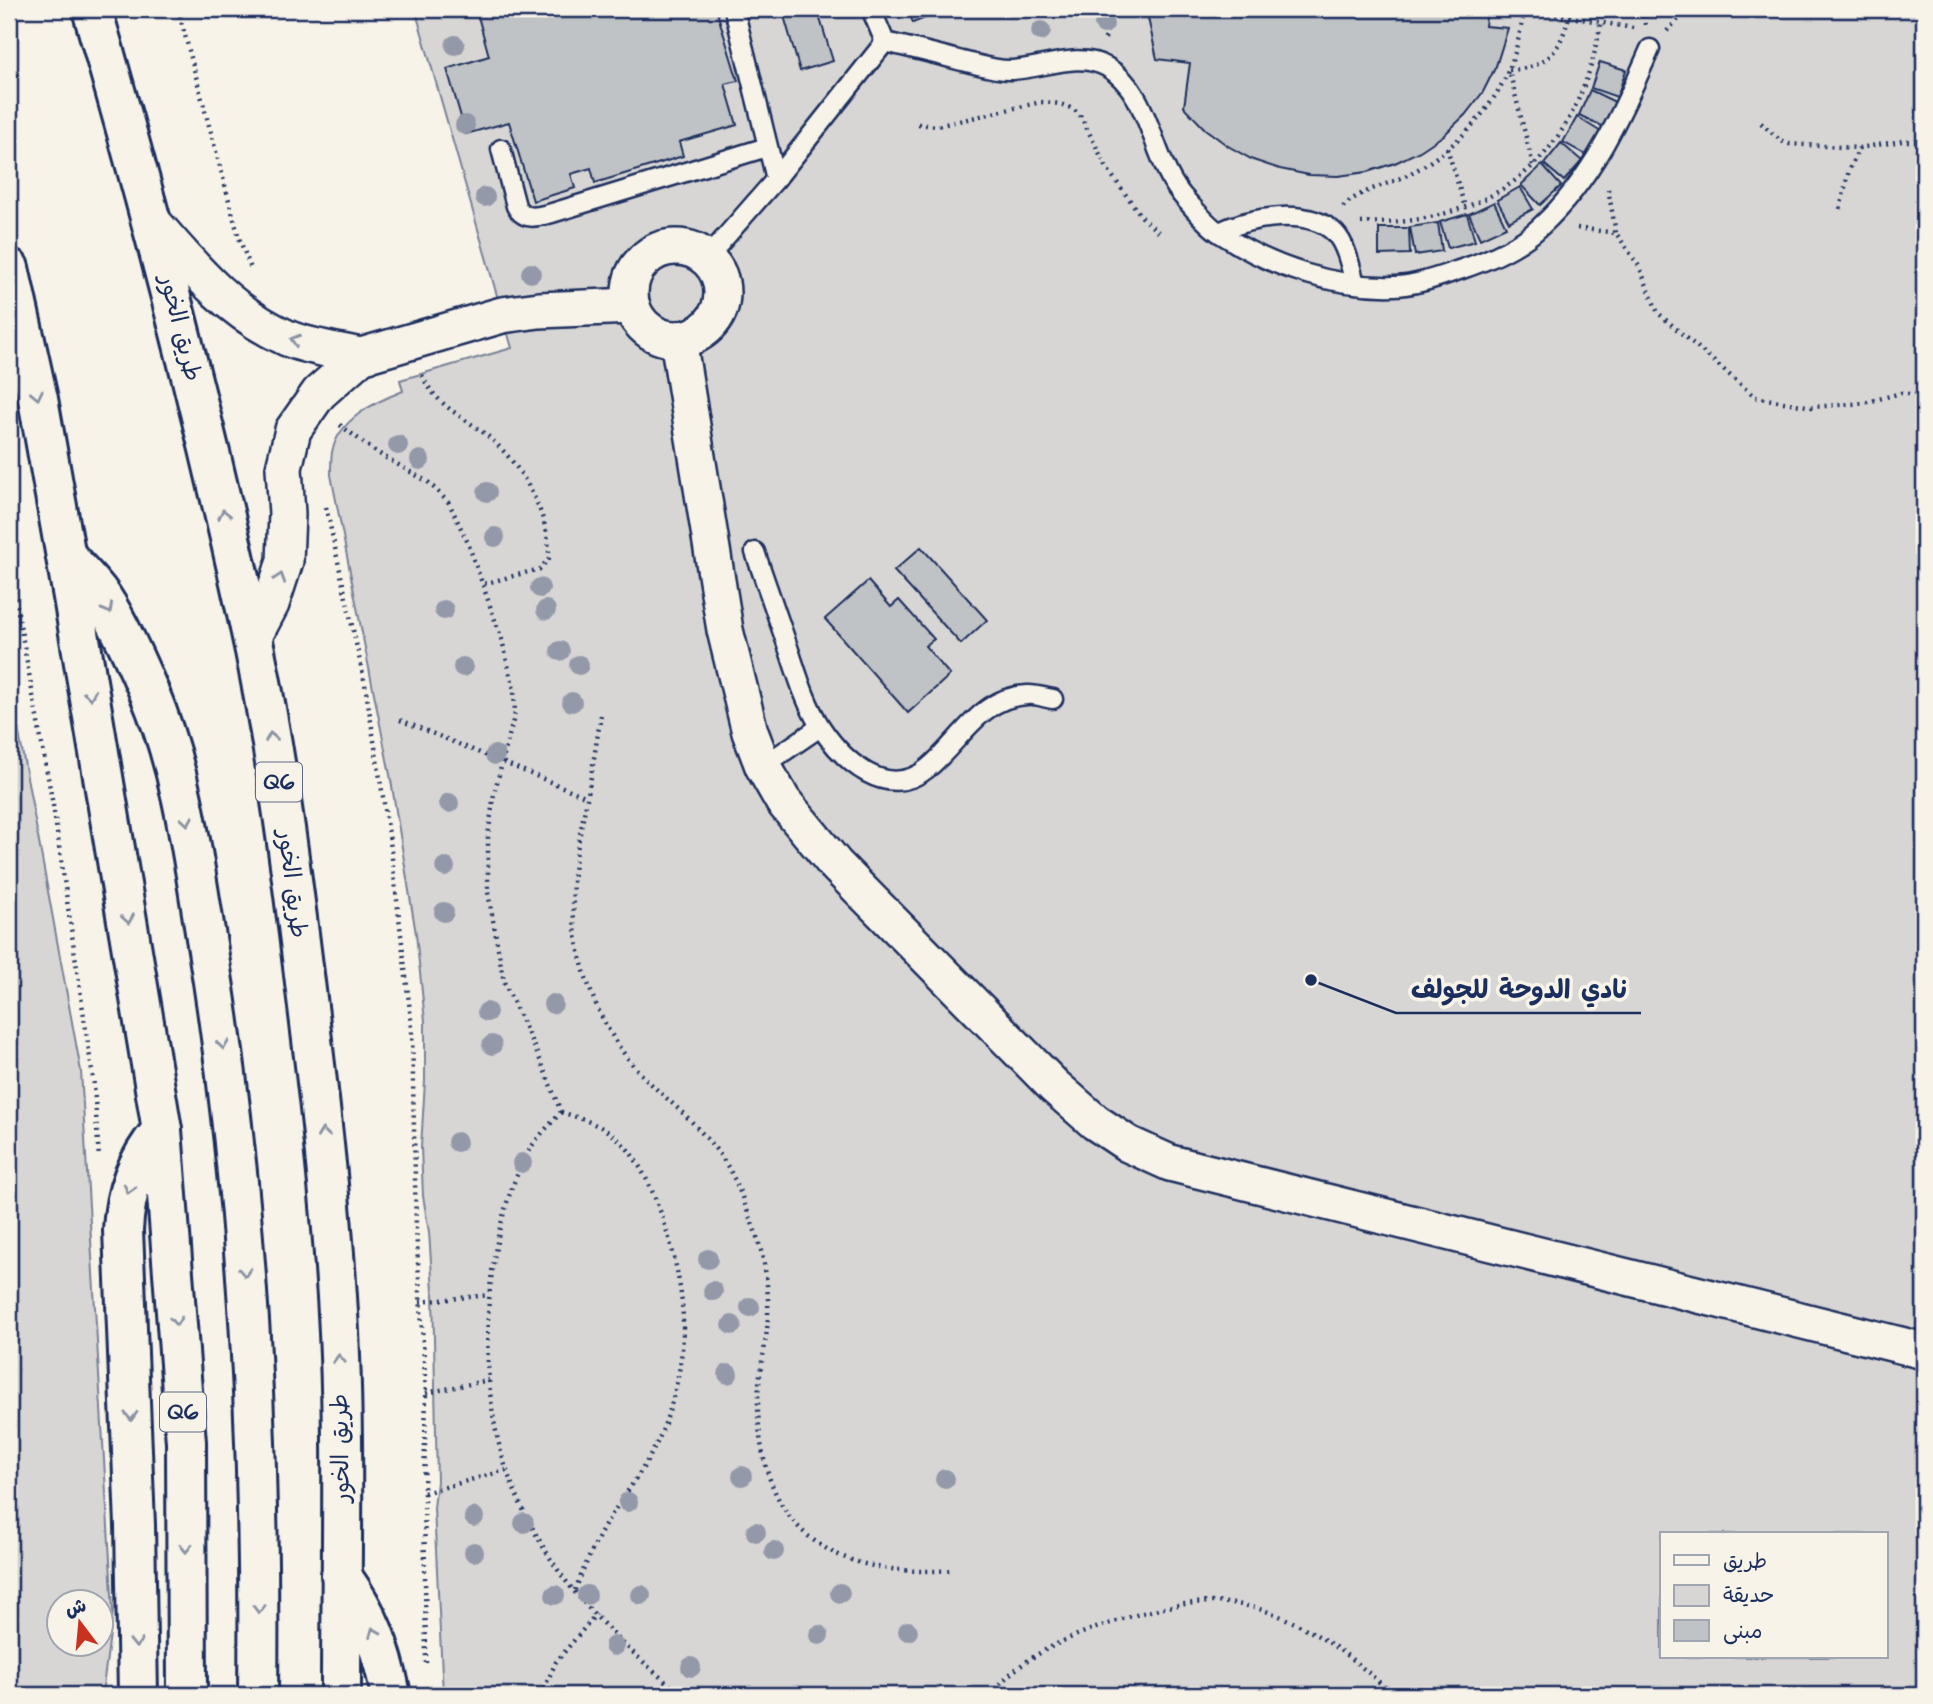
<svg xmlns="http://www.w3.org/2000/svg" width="1933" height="1704" font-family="'Architects Daughter','Playpen Sans Arabic',sans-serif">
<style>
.green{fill:#d7d6d4;stroke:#798299;stroke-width:2;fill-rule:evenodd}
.building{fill:#c0c3c5;stroke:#1b2f5e;stroke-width:2}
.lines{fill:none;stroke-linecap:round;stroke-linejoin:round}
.lane-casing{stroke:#1b2f5e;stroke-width:23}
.street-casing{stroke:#1b2f5e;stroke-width:40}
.highway-casing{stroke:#1b2f5e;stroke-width:44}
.path{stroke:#1b2f5e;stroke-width:4.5;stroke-dasharray:2 5;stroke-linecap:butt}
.lane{stroke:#f7f3e8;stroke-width:18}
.street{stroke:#f7f3e8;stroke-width:35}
.highway{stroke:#f7f3e8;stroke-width:38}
.tree{fill:#9399a9}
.oneway{stroke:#8991a3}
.labels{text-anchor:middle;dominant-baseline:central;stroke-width:7;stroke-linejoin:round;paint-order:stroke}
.shield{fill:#f7f3e8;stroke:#5d6a87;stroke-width:2}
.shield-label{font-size:23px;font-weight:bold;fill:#1b2f5e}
.street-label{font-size:24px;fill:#1b2f5e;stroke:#f7f3e8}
.leader{fill:none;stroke:#1b2f5e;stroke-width:2.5}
.callout-dot{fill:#1b2f5e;stroke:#f7f3e8;stroke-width:2.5}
.callout-label{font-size:26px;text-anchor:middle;font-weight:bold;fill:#1b2f5e;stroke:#f7f3e8;stroke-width:7;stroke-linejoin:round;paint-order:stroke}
</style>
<rect width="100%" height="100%" fill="#f7f3e8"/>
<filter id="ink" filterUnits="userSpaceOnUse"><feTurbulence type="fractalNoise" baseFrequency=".0143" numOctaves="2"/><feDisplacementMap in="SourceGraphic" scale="14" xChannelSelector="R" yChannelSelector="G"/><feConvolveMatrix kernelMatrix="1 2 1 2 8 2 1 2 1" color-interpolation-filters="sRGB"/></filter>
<g filter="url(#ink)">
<g class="green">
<path d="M415,9H1924V1695H443L434,1508L437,1481L433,1291L429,1232L423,1196L421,1147L425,1081V1021L416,934L391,780L331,475C331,467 331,459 332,452C339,419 375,402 403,391L400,380L512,348ZM1662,1534H1886V1657H1662Z"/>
<path d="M9,679L81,1071L113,1611L102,1695H9ZM60,1602H102V1644H60Z"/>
</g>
<g class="building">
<path d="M476,9H716L738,81L725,84L737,125L679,142L683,156L595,183L591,168L571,174L575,188L533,201L509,122L466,134L447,69L489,56Z"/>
<path d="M782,9H817L833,61L800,71Z"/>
<path d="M908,9H938L940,12L913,23Z"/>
<path d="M1146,9H1487L1485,26L1508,28L1496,66L1483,92L1465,115L1444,135L1420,151L1395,163L1367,172L1338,176L1309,175L1280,169L1253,160L1228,146L1205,129L1184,107L1190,63L1157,59Z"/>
<path d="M1600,62L1626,70L1617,97L1591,88Z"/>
<path d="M1590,90L1615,102L1604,127L1579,115Z"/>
<path d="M1577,117L1601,132L1588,156L1563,142Z"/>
<path d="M1561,143L1582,161L1564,181L1544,164Z"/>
<path d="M1542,165L1561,186L1540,205L1521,185Z"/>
<path d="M1520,187L1533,209L1509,222L1497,200Z"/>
<path d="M1494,202L1506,227L1480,239L1469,214Z"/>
<path d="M1467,214L1475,241L1448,248L1440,222Z"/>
<path d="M1438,223L1442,251L1415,255L1410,227Z"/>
<path d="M1379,228H1409L1410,254L1379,255Z"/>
<path d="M921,547L987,620L961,644L894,571Z"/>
<path d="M868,581L891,607L899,600L934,639L925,646L950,675L908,713L825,619Z"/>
</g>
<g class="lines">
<g class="lane-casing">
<g id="lane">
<path d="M734,9L776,179"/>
<path d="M871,9L885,42"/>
<path d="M885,42C911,48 936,54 962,61C977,64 993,70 1009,70C1041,70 1077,50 1107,67C1154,95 1150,163 1187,201C1197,212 1208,226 1221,234C1271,267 1334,288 1395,286C1418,285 1441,276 1462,269C1489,260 1519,247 1540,227C1593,179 1622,113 1650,49"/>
<path d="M501,149L516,206C524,221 537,217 552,213L767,147"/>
<path d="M1219,232C1248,218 1308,206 1335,233C1346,244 1351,268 1355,284"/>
<path d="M707,258L776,179L885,42"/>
<path d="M755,552C767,586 778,619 790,653C798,677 806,704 820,726C843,761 887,802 928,768C961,741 980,697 1027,695C1036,694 1045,698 1053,699"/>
<path d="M763,766L820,727"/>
</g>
</g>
<g class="street-casing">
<g id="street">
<path d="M153,222C193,268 229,312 287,338C308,347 339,351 361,356"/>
<circle cx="676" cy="293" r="46"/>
<path d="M678,339L725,630L750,732L763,766L783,801L835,864L1054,1086L1095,1122L1128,1144L1170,1163L1924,1351"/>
<path d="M252,640L271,604L285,561L287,514L284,468L293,430L319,393L361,356L502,315L539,310L632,306"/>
</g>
</g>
<g class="highway-casing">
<g id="highway">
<path d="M92,9C153,221 209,435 255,651C276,755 290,860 303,966C316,1071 329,1176 336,1282C346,1420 341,1558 341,1695"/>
<path d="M9,268L38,399L73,597L162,1130L186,1442L187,1695"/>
<path d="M67,557C77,569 89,580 98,592C116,616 137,664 149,692C183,772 193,859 207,944C248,1191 261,1445 258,1695"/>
<path d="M341,1575C370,1616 381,1646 391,1695"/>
<path d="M138,1695L135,1525L123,1230C125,1191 136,1161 162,1130"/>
</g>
</g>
<g class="path">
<path d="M178,9L239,238L252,271"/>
<path d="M1644,9L1645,25"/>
<path d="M1667,31L1688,9"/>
<path d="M1105,39L1112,9"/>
<path d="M1761,123L1781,141L1789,144L1859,148L1902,141H1924"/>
<path d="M918,124L937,126L1041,102C1056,103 1069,104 1080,115L1108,170L1142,217L1161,235"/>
<path d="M1447,148L1465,207"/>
<path d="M1533,165L1509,70C1548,68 1559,52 1569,17"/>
<path d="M1608,189L1616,233"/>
<path d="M1343,207C1361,189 1387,186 1409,174C1449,154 1491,113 1508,71C1517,52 1520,30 1525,9L1633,28"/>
<path d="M1840,209L1849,170L1859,148"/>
<path d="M1361,223C1373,222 1386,223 1398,222C1520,209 1580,139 1601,23"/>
<path d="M1577,228L1616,233L1639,266L1658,313L1755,397L1812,407L1864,403L1901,393L1924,396"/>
<path d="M422,375C435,404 460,415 484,433C519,460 550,513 549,558L540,569L483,584"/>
<path d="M340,425L376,452L428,482L449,503L468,543L502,640L514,690L515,713L494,794L488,836V892L504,982L542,1064L561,1112"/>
<path d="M326,507L365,684L390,841L412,1028L416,1229L426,1393L424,1493L426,1663"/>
<path d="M9,564L53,805L94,1085L99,1158"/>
<path d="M601,715C596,744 592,774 586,804C581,829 575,856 573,882C570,944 591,1012 629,1060C647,1083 670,1100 690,1120C703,1134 720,1152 729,1169C739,1186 745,1206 752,1223C764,1253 769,1284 768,1316C767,1344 758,1372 758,1401C758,1530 831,1579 953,1570"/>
<path d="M400,720L587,797"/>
<path d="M561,1112C551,1124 538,1136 530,1149C482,1231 475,1382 507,1471C518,1502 534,1533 552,1561C584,1611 636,1656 681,1695"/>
<path d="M561,1112C583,1119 605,1126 622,1143C657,1178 683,1273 683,1322C684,1356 676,1394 664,1426C651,1462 627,1490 607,1522C594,1544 585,1566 575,1590"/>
<path d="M420,1302L489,1295"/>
<path d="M426,1393L489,1380"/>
<path d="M424,1493L506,1470"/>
<path d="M541,1695L556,1662L596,1614"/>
<path d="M991,1695C1014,1663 1056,1642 1093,1629C1134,1615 1184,1598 1228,1603C1291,1609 1349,1653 1393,1695"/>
</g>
<use href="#lane" class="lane"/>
<use href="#street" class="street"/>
<use href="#highway" class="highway"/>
</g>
<g class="tree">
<circle cx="1104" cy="24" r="10"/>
<circle cx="1041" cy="31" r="10"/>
<circle cx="455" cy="45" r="10"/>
<circle cx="465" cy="125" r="10"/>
<circle cx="485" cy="197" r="10"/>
<circle cx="531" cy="273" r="10"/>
<circle cx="398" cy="445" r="10"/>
<circle cx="420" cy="460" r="10"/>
<circle cx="487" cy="492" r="10"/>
<circle cx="495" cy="537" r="10"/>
<circle cx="540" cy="588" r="10"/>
<circle cx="444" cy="610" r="10"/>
<circle cx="546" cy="610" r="10"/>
<circle cx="560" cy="651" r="10"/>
<circle cx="579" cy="665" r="10"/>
<circle cx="463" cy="667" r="10"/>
<circle cx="572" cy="702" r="10"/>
<circle cx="495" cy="755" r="10"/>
<circle cx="449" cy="803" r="10"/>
<circle cx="445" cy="867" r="10"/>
<circle cx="444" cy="912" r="10"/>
<circle cx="553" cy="1004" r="10"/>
<circle cx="487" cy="1012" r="10"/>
<circle cx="492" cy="1045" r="10"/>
<circle cx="457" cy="1142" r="10"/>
<circle cx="522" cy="1163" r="10"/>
<circle cx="708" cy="1259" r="10"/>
<circle cx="713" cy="1291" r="10"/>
<circle cx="750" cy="1307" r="10"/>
<circle cx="732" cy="1325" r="10"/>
<circle cx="728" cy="1374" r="10"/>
<circle cx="742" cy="1476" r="10"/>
<circle cx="945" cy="1479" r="10"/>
<circle cx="628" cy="1502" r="10"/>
<circle cx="474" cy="1517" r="10"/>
<circle cx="524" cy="1523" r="10"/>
<circle cx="756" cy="1532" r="10"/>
<circle cx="774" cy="1551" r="10"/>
<circle cx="474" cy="1552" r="10"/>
<circle cx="840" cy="1593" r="10"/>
<circle cx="555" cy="1595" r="10"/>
<circle cx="587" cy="1595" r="10"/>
<circle cx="641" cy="1595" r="10"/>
<circle cx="908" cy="1631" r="10"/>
<circle cx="819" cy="1635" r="10"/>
<circle cx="614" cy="1646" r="10"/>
<circle cx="691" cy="1667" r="10"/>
</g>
<defs><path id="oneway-chevron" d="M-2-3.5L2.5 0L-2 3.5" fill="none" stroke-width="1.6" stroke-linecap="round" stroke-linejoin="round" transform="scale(1.75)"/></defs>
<g class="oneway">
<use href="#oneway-chevron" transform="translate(295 340) rotate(-163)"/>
<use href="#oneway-chevron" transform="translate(37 395) rotate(78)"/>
<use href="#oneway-chevron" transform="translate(224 514) rotate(-102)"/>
<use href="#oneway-chevron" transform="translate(280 578) rotate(-72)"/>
<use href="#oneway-chevron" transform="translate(108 609) rotate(61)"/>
<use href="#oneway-chevron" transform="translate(90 695) rotate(80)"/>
<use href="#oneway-chevron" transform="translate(271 737) rotate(-100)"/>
<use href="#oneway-chevron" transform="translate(187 821) rotate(81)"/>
<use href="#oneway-chevron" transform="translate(128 919) rotate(81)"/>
<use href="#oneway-chevron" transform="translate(223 1045) rotate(83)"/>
<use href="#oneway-chevron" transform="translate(323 1133) rotate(-97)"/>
<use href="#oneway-chevron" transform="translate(129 1189) rotate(106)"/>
<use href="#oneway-chevron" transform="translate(245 1272) rotate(86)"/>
<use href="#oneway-chevron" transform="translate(176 1321) rotate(86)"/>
<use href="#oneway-chevron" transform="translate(339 1359) rotate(-92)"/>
<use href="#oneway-chevron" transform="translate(131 1416) rotate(88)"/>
<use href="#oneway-chevron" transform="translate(186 1548) rotate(90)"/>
<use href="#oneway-chevron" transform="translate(259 1609) rotate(90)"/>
<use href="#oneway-chevron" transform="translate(374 1632) rotate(-112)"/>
<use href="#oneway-chevron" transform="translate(136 1643) rotate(89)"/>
</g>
</g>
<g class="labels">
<g class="shield">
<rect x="256" y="762.5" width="46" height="39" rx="5"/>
<rect x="160" y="1392.5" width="46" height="39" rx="5"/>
</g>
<g class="shield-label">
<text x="279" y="782">Q6</text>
<text x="183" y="1412">Q6</text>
</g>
<g class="street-label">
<text transform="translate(180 328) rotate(76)">طريق الخور</text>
<text transform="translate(292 884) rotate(83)">طريق الخور</text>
<text transform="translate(341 1448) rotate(-91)">طريق الخور</text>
</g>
</g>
<path class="leader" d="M1311 980L1396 1013H1641"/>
<circle class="callout-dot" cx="1311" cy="980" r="7"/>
<g class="callout-label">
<text x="1519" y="998">نادي الدوحة للجولف</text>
</g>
<rect width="1933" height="1704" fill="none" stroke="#f7f3e8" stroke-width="35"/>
<rect x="18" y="18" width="1898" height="1669" fill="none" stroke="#1b2f5e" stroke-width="2.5" filter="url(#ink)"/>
<rect x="1660" y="1532" width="228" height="126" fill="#f7f3e8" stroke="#9fa5b1" stroke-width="2"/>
<rect x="1674" y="1555" width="35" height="10" fill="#f7f3e8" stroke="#9fa5b1" stroke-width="2"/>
<text x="1723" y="1568" font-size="21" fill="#1b2f5e">طريق</text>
<rect x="1674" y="1585" width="35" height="21" fill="#d7d6d4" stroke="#9fa5b1" stroke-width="2"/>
<text x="1723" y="1602" font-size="21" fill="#1b2f5e">حديقة</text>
<rect x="1674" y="1620" width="35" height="21" fill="#c0c3c5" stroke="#9fa5b1" stroke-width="2"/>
<text x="1723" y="1638" font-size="21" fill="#1b2f5e">مبنى</text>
<g transform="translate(80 1623) rotate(344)"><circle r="33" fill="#f7f3e8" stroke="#9fa5b1" stroke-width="2"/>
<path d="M0-5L12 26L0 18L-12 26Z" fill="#c8321e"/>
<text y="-10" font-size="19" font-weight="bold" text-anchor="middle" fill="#1b2f5e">ش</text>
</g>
</svg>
